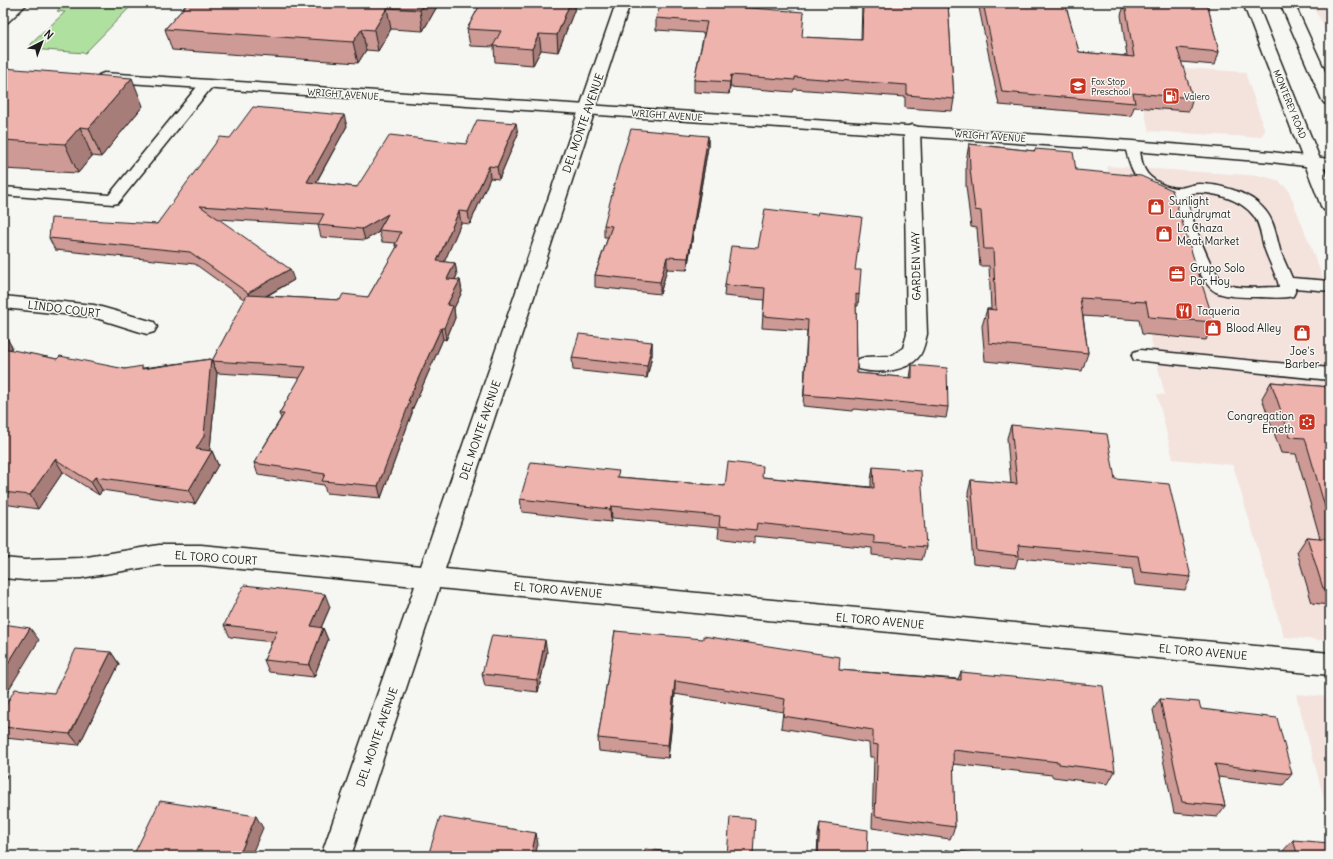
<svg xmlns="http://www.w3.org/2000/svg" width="1333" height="859" font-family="Delius,sans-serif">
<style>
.built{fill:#f4e2dd}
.green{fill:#b0e0a0;stroke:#667e5e}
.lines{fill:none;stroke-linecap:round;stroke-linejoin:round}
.service-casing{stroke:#1c1c1c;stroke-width:3}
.minor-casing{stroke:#1c1c1c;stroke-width:3}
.tertiary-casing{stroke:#1c1c1c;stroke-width:3}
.secondary-casing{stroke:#1c1c1c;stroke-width:3}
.service{fill:#f6f6f2;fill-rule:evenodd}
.minor{fill:#f6f6f2;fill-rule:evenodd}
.tertiary{fill:#f6f6f2;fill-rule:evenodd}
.secondary{fill:#f6f6f2;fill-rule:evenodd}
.wall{fill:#cd9a95;stroke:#1c1c1c;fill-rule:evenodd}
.shaded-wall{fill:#a77d79;stroke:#1c1c1c}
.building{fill:#eeb3ad;stroke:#1c1c1c}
.labels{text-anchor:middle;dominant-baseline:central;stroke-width:3;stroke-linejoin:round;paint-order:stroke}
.far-poi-label{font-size:9px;fill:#1c1c1c;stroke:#f6f6f2;text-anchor:start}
.far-street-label{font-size:9px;fill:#1c1c1c;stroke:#f6f6f2}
.street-label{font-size:11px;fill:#1c1c1c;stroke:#f6f6f2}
.poi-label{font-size:11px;fill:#1c1c1c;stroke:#f6f6f2;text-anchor:start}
</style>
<rect width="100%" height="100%" fill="#f6f6f2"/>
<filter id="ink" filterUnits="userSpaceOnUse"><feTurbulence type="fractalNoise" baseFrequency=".025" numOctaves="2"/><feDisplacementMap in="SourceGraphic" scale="8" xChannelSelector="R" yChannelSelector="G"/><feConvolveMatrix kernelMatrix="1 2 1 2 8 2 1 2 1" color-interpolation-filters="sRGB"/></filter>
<g filter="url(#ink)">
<g class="built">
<path d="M1310,3H1330V29L1326,28Z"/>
<path d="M1134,65L1245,72L1265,131L1261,136L1251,137L1149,131Z"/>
<path d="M1107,166L1262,176L1277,180L1288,189L1330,296V641L1284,637L1233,465L1173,459L1157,394L1165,395Z"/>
<path d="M1296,694L1330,697V821Z"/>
</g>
<path class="green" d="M65,3H134L85,53L31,49V44L65,12L57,11Z"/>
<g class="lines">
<g class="service-casing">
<g id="service">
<path d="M206,81L211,82L212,85L211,88L118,203L113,204L3,195V187L109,195L201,82Z"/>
<path d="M1132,142L1137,143L1139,146C1141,154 1141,163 1145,170C1150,180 1167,188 1178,188C1184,188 1192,184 1199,184C1219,184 1249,192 1263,208C1274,219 1276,235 1280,250C1283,259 1288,268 1292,278L1330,281V291L1295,288V292L1293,296C1281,299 1268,297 1256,297C1243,297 1228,297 1216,292C1197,283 1177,217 1170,196C1138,188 1132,177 1125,146L1127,143ZM1193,193C1212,191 1241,199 1253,215C1261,224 1261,239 1265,250C1269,261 1274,271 1278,282L1279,287C1267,287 1236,290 1227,284C1210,276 1192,215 1185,197Z"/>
<path d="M1140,350L1330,368V380L1134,360L1132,356L1134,352Z"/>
</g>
</g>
<g class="minor-casing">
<g id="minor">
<path d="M616,3H630L445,569L1330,653V675L439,588L351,856H321L415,586L201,565H159L81,578L25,580L3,578V558L25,560L81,558L159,545H201L421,566Z"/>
<path d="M912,125L918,127L920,130L927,334C925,341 924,349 920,355C909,372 877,374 859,369L856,364L859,359L866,357L891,356L903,348L907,334L904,130L906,127Z"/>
<path d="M3,296L94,305L154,322L157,327L154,332L147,334L93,317L3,308Z"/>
</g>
</g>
<g class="tertiary-casing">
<path id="tertiary" d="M104,73L1132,141L1271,152L1330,159V169L1271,162L1132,151L99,81L96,78L99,75Z"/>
</g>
<g class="secondary-casing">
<g id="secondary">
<path d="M13,3H28L8,22L3,23V11Z"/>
<path d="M1243,3H1257L1330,184V211L1324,210L1321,206Z"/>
<path d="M1280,3H1294L1330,82V105L1324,103L1322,100Z"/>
</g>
</g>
<use href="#service" class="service"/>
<use href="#minor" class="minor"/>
<use href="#tertiary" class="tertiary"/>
<use href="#secondary" class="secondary"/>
</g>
<g class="wall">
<path d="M188,3H439L423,31L391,29L378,51L366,50L358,63L172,50L165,29Z"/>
<path d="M481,3H577L558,52L541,50L533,65L495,62L494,47L470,46L467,29Z"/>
<path d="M862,3H948L954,99L952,111L905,108V97L794,89L793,92L730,87L729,94L694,92V80L704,33L656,30V18L714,5L802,37L861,40Z"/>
<path d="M978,3H1065L1079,52L1127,56L1121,15L1125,3H1207L1219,52L1215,65L1181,62L1193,98L1189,111L1134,107L1131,116L999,105Z"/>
<path d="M3,68L143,106L101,157L92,156L78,173L3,169Z"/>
<path d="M347,126L316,183L357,187L466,144L518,134L499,179L490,178L470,224L461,223L444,262L455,263L457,275L455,280H460L462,292L454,308L455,318L446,340L443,339L412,410V413L381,498L326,493L324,485L258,475L254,463L281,418L279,414L300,378L217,373L212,361L245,300L195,264L55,250L49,238L157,224L230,138ZM218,219L318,225L321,237L365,240L379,232L382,242L396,243L395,245L396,249L368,297L340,300L267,296L294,280Z"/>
<path d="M708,136V147L687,270L667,269L660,294L595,287V275L608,237H604V225Z"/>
<path d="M969,144L1034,151L1035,149L1076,170L1214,322L1206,340L1142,334L1139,320L1083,316L1088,353L1082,371L985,361L982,326L987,309H991L989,266H980L977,228L971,227L966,186V161Z"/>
<path d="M855,270L859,295L858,306H856L857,373L910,378L912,365L948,407L946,418L854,409L853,411L803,406L807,331L762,328L764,300L724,296L725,285Z"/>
<path d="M3,333L12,347L10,350L57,359L125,369L143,368L211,359L217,373L210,449L209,451H212L218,465L195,504L102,490L99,495L63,472L38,509L3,504Z"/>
<path d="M652,342V355L647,378L573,370L572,358Z"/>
<path d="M1271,382L1330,387V605L1312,603L1297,552L1307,537L1320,538L1296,454L1281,453L1262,398Z"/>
<path d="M1011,425L1115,479L1191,577L1185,590L1135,585L1132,569L1018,558L1015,568L973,564L968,493L971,480L1011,484L1007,438Z"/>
<path d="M873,467L926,547L922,560L872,555V548L755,536V543L718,538L719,528L612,518L611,522L522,512L520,499L619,477L725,486L762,477L871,487V480Z"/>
<path d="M330,607L321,628H323L328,640L314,677L269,672L264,660L272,642L230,637L224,625Z"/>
<path d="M615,631L839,670L958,679L961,672L1115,771L1108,784L1053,777L1052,775L953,764L955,827L950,839L872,828L874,757H870L869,743L781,728L783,712L675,694L668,758L599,751L598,738Z"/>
<path d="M111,652L119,664L79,745L4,738L3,737V710L54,693Z"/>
<path d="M547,652L538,692L485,686L482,674Z"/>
<path d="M1160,699L1201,709L1292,774L1283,785L1218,777L1225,806L1217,817L1174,813L1153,710Z"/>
<path d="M820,823L867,856H817L818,834Z"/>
<path d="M1293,840L1330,856H1285L1283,851Z"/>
<path d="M946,850L998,856H944Z"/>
</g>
<g class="shaded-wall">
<path d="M424,3H439L423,31L420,10Z"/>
<path d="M570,3H577L558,52L557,35Z"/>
<path d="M387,8L391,29L378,51L374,30Z"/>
<path d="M362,29L366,50L358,63L353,42Z"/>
<path d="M539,34L541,50L533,65L532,49Z"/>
<path d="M731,75L730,87L729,94L730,82Z"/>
<path d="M132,78L143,106L101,157L89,128Z"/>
<path d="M344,115L347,126L310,193L307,182Z"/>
<path d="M516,123L518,134L499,179L497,167Z"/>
<path d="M80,127L92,156L78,173L65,144Z"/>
<path d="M708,136V147L687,270L688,258Z"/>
<path d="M489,166L490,178L470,224L468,212Z"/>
<path d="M459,211L461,223L440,272L437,261Z"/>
<path d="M388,214L379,230V232L365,240L362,229Z"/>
<path d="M667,257V269L660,294V282Z"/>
<path d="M455,263L457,275L449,291L447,279Z"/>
<path d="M290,269L294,280L251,304L248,293Z"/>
<path d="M460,280L462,292L454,308L455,318L446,340L444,328L447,305Z"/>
<path d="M441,328L443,339L412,410V413L381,498L378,486L408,401Z"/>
<path d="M4,333L12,347L3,359V335Z"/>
<path d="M652,342V355L647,378V366Z"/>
<path d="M211,359L217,373L210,449L202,463L196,449Z"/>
<path d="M212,451L218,465L195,504L189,490Z"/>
<path d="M55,459L63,472L38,509L30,495Z"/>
<path d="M95,477L102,490L99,495L91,482Z"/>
<path d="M611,506L612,518L611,522L610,509Z"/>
<path d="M325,594L330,607L316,639L311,626Z"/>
<path d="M30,628L39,640L3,699V672Z"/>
<path d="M323,628L328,640L314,677L309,665Z"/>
<path d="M545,640L547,652L538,692L537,680Z"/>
<path d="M111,652L119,664L79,745L70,734Z"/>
<path d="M675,681V694L668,758V745Z"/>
<path d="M3,771L7,776L3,782Z"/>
<path d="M256,816L263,828L251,856H239Z"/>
<path d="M536,833L538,844L535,856H531Z"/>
</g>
<g class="building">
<path d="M188,3H424L420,10L387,8L374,30L362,29L353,42L165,29Z"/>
<path d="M481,3H570L557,35L539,34L532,49L493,46L501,31L467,29Z"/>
<path d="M661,3H712L711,5L804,12L802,37L862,40L863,3H948L954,99L907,95V85L795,77V80L731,75L730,82L694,80L707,22L656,18Z"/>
<path d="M983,3H1065L1079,52L1134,57L1125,3L1136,4L1135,3H1207L1219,52L1177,48L1193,98L1133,93L1135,103L1002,92Z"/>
<path d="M3,68L132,78L89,128L80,127L65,144L3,140Z"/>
<path d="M253,107L344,115L307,182L357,187L390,135L466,144L477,120L516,123L497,167L489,166L468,212L459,211L437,261L455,263L447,279L460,280L447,305L453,306L444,328H441L408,401H410L378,486L322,481L325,474L254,463L284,414H279L306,367L212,361L247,295L340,300L343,294L368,297L398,245H395L401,232L379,230L388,214L362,229L318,225L324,214L200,206L290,269L248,293L190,252L49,238L51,218L157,224L220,137L230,138Z"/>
<path d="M631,129L708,136L688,258L667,257L660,282L595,275L612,226L604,225L619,167Z"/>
<path d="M969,144L1035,151V149L1073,152L1076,170L1141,176L1172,190L1214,322L1149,317L1146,302L1080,298L1088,353L989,343L987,309L996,310L993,249H984L981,211L975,210L970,169Z"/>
<path d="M765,209L817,215L818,212L862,217L855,270H861L859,295L856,294L857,373L912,378V365L947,368L948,407L855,398V399L804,395L808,320L763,316L765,288L725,285L731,246L758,248Z"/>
<path d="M579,334L652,342L647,366L572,358Z"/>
<path d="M3,348L57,359L60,356L125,369L142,366V369L211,359L204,436L196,449L212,451L189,490L95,477L91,482L55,459L30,495L3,492Z"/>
<path d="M1271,382L1330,387V524L1305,438L1290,437Z"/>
<path d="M1011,425L1107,434L1115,479L1169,484L1191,577L1141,572L1138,556L1018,545L1019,556L977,551L971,480L1017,484Z"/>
<path d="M531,462L619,471L617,477L725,486L728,462L763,466L762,477L874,488L873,467L921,471L926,547L874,543V536L757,523L756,530L719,526L720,516L611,506L610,509L520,499Z"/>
<path d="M1307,537L1330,539V589L1323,588Z"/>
<path d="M244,585L325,594L311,626L323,628L309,665L264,660L277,631L224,625Z"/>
<path d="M3,624L30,628L3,672Z"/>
<path d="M615,631L703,639V636L840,657L839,670L961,680V672L1103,686L1115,771L1059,764V762L953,750L955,827L875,816L878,745L873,744V730L783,716L785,699L675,681L668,745L598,738Z"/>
<path d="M492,635L545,640L537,680L482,674Z"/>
<path d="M76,649L111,652L70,734L3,727V710L15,689L54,693Z"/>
<path d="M1160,699L1199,702L1201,709L1277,718L1292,774L1215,764L1225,806L1182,802Z"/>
<path d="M160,801L256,816L239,856H133Z"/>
<path d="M440,817L536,833L531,856H428Z"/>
<path d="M730,817L755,819L753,856H727Z"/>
<path d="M820,823L868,830L867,856H818Z"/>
<path d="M1293,840L1330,843V856H1298Z"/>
<path d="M645,849L696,855V856H644Z"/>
<path d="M946,850L998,856H946Z"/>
</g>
</g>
<defs>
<g id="school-square" transform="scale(0.9)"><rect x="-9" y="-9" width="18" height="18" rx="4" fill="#c8321e" stroke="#f6f6f2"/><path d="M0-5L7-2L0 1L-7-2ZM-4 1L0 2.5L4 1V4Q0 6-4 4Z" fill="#fff"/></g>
<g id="fuel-square" transform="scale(0.9)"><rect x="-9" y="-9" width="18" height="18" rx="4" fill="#c8321e" stroke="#f6f6f2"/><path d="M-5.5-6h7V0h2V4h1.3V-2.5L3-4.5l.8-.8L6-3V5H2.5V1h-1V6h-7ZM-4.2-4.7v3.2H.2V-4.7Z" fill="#fff"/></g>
<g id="shop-square" transform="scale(0.9)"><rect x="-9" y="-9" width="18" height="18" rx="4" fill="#c8321e" stroke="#f6f6f2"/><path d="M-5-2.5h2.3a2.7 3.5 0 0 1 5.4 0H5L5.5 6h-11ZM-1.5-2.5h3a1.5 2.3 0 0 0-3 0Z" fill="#fff"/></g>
<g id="office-square" transform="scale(0.9)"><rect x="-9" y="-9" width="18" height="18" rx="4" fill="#c8321e" stroke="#f6f6f2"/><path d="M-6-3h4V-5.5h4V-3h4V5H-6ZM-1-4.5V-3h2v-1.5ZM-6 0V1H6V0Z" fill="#fff"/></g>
<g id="restaurant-square" transform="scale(0.9)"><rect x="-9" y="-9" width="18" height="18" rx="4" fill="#c8321e" stroke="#f6f6f2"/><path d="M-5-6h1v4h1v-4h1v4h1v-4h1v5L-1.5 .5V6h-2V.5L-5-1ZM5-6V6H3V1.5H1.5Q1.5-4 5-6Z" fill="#fff"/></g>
<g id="synagogue-square" transform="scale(0.9)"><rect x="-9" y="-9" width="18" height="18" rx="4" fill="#c8321e" stroke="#f6f6f2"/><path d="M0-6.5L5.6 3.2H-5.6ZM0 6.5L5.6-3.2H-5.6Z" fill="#fff"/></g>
</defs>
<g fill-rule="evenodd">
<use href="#school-square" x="1078" y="86"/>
<use href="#fuel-square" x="1171" y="96"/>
<use href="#shop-square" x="1156" y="207"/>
<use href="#shop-square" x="1164" y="234"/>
<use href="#office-square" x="1177" y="274"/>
<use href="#restaurant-square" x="1184" y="311"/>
<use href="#shop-square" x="1213" y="328"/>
<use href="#shop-square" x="1302" y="333"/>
<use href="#synagogue-square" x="1307" y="422"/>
</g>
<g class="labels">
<g class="far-poi-label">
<text x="1091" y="81">Fox Stop<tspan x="1091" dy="10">Preschool</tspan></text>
<text x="1184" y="96">Valero</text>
</g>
<g class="far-street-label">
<text transform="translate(343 94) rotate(4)">WRIGHT AVENUE</text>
<text transform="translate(1290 104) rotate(68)">MONTEREY ROAD</text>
<text transform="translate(667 115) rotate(4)">WRIGHT AVENUE</text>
<text transform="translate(990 136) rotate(4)">WRIGHT AVENUE</text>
</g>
<g class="street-label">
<text transform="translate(583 123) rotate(-71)">DEL MONTE AVENUE</text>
<text transform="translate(916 266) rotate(-91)">GARDEN WAY</text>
<text transform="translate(64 309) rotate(7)">LINDO COURT</text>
<text transform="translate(480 430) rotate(-71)">DEL MONTE AVENUE</text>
<text transform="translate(216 558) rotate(4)">EL TORO COURT</text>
<text transform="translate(558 590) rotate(5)">EL TORO AVENUE</text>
<text transform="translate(880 621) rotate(5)">EL TORO AVENUE</text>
<text transform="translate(1203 652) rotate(5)">EL TORO AVENUE</text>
<text transform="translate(377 737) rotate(-71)">DEL MONTE AVENUE</text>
</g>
<g class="poi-label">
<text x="1169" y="201">Sunlight<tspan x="1169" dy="13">Laundrymat</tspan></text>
<text x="1177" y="228">La Chaza<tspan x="1177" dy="13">Meat Market</tspan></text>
<text x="1190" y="268">Grupo Solo<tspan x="1190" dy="13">Por Hoy</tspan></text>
<text x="1197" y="311">Taqueria</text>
<text x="1226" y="328">Blood Alley</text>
<text x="1302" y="351" text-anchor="middle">Joe's<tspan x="1302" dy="13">Barber</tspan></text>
<text x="1294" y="416" text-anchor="end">Congregation<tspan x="1294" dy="13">Emeth</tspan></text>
</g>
</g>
<rect width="1333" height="859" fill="none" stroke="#f6f6f2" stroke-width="16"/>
<rect x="8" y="8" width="1317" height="843" fill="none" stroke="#1c1c1c" stroke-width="1.5" filter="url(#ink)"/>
<g transform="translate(42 42) rotate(42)" stroke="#f6f6f2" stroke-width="3" paint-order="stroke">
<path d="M0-3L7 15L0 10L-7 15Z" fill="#1c1c1c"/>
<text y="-6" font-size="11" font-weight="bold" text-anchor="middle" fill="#1c1c1c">N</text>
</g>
</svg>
